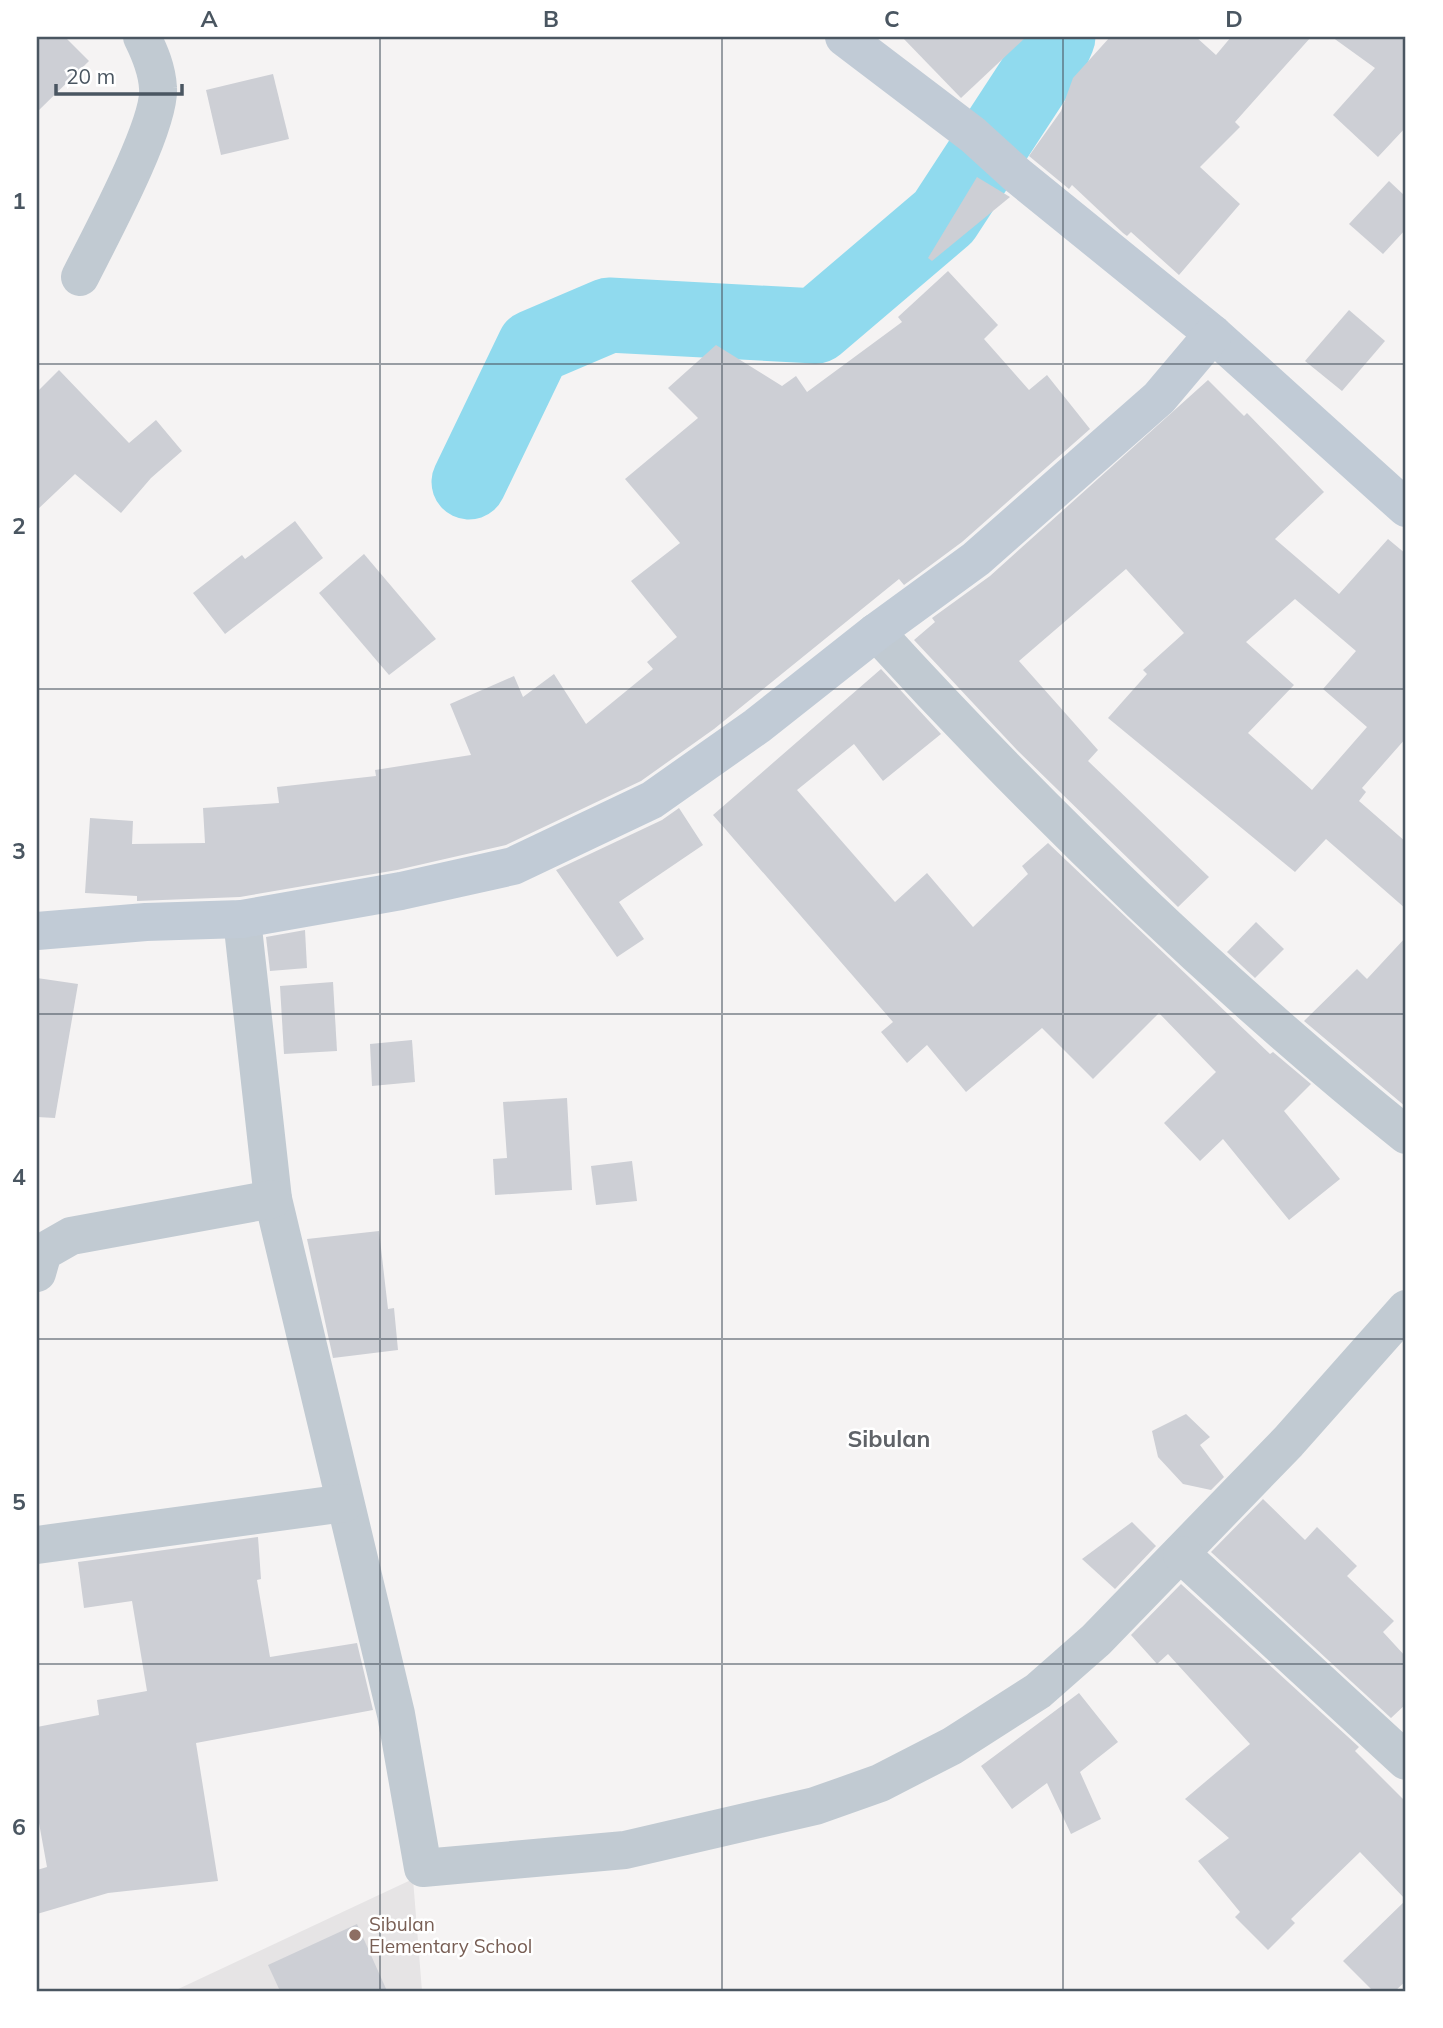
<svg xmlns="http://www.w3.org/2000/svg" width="1443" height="2028" font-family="Mulish,sans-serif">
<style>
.education{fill:#e6e4e5}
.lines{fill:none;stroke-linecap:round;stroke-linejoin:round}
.river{stroke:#90daee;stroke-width:75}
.building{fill:#cdcfd5;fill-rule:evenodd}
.street{stroke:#c1cad2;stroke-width:38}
.secondary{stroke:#c1cbd6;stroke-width:38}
.grid{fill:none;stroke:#4a5661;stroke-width:2;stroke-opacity:0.55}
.education-dot{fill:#8d6e63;stroke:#fff;stroke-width:2.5}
.labels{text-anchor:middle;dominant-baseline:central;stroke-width:5;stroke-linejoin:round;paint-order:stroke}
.education-label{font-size:19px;fill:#785e54;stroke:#fff;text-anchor:start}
.quarter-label{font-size:23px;font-weight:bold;fill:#5f6368;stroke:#fff}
.neatline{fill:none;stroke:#4a5661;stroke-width:2.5}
.grid-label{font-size:23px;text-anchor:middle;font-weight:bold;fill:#4a5661}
</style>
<rect width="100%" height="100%" fill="#f5f3f3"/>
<path class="education" d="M413,1879L422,1991H174Z"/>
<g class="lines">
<path class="river" d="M469,482L534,347L609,315L816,326L944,217L1051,53L1058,37"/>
</g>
<g class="building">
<path d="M37,37H65L89,61L37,112Z"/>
<path d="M902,37H1026L961,98Z"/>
<path d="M1110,37H1196L1216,55L1231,37H1311L1235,122L1240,127L1200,167L1240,204L1179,275L1131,232L1127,236L1123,233L1072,185L1069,189L1029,156L1061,111L1073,78Z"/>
<path d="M1332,37H1406V127L1378,157L1333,115L1375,68Z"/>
<path d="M273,74L289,139L221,155L206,90Z"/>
<path d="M977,177L1010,197L932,261L928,258Z"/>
<path d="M1389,181L1406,197V229L1383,254L1349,224Z"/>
<path d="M948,271L998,325L984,339L1029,390L1047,375L1090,429L962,542L904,585L899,579L714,729L641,781L506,845L397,870L240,897L137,901V896L85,893L90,818L133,821L132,844L205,843L203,808L279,803L277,787L376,776L375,770L471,755L450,704L514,676L523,697L554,674L586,724L653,669L647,662L677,637L631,581L680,543L625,479L698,418L668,388L716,345L782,386L796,376L807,392L902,322L898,317Z"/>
<path d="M1349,310L1385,341L1342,391L1305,361Z"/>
<path d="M59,370L129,443L156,420L182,451L151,478L121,513L75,474L37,510V392Z"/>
<path d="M1208,380L1244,416L1247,413L1324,492L1275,539L1339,594L1388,539L1406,554V738L1362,788L1366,792L1359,801L1406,842V909L1326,839L1295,872L1108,718L1147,674L1143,670L1184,633L1126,569L1019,661L1098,750L1088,761L1209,877L1178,907L1017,750L914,640L935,622L932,618L990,576ZM1295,599L1356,651L1323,689L1367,727L1312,790L1248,733L1294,685L1246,642Z"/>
<path d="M295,521L323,558L225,634L193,593L242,555L245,559Z"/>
<path d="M364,554L436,639L389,675L319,593Z"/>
<path d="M881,669L941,734L883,781L854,744L797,790L895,902L927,873L973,927L1028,874L1022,866L1048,843L1270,1054L1273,1052L1311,1084L1284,1111L1340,1179L1289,1220L1223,1139L1200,1161L1164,1123L1216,1072L1159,1013L1093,1079L1042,1028L966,1092L927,1045L907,1063L881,1032L893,1022L713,815Z"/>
<path d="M679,808L703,845L619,902L644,939L617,957L556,870L662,820Z"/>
<path d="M1256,922L1284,949L1255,978L1227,952Z"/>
<path d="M305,930L307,968L270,971L266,937Z"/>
<path d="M1406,937V1107L1304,1021L1357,969L1367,979Z"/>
<path d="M37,978L78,984L55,1118L37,1117Z"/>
<path d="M333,982L337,1051L284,1054L280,986Z"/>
<path d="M412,1040L415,1082L372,1086L370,1044Z"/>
<path d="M567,1098L572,1190L495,1195L493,1159L507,1158L503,1102Z"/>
<path d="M632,1161L637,1201L596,1205L591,1166Z"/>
<path d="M379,1231L388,1309L394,1308L398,1350L333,1358L307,1239Z"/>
<path d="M1186,1414L1210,1437L1200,1445L1224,1477L1211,1490L1183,1484L1158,1457L1152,1431Z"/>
<path d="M1263,1499L1305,1540L1317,1527L1357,1566L1347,1576L1394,1621L1383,1632L1406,1657V1704L1391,1718L1211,1552Z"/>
<path d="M1132,1522L1156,1546L1115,1589L1082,1559Z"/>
<path d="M258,1537L261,1579L257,1580L270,1657L357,1643L373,1710L196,1743L218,1881L108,1893L37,1914V1870L47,1867L37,1812V1727L99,1715L97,1700L147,1691L132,1601L84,1608L78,1562Z"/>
<path d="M1181,1584L1359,1747L1355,1751L1406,1802V1981L1395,1991H1373L1343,1961L1406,1900L1360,1852L1291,1919L1295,1923L1268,1950L1235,1917L1240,1912L1198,1861L1229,1838L1185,1799L1250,1744L1168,1654L1157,1664L1131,1635Z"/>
<path d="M1079,1693L1118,1742L1080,1772L1101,1819L1071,1834L1047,1783L1012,1809L981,1766Z"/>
<path d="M357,1924L387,1991H280L268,1965Z"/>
</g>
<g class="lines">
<g class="street">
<path d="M80,277C99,239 161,125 158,88C157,69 150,53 142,37"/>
<path d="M876,632C1041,812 1216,982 1406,1135"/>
<path d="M242,919L273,1199L396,1714L423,1868L625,1850L815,1806L880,1783L952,1746L1038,1691L1096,1640L1288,1442L1406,1309"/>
<path d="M37,1273L43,1252L71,1236L273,1199"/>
<path d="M37,1545L345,1503"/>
<path d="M1182,1555L1406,1761"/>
</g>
<g class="secondary">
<path d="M844,37L973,135L1017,175L1213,334L1406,508"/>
<path d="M37,931L146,922L242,919L401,891L513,866L652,800L757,726L876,632L976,559L1159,398L1213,334"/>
</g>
</g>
<path class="grid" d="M380,37V1991M722,37V1991M1063,37V1991M37,364H1406M37,689H1406M37,1014H1406M37,1339H1406M37,1664H1406"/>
<circle class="education-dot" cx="355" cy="1935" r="7"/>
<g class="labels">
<g class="education-label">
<text x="369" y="1924">Sibulan<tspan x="369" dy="22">Elementary School</tspan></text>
</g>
<g class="quarter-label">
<text x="889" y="1438">Sibulan</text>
</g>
</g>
<rect width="1443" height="2028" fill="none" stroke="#ffffff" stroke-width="77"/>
<path d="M56 84v10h126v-10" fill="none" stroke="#4a5661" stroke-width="3.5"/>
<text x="66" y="84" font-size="21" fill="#4a5661" stroke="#ffffff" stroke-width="5" paint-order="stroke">20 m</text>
<rect x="38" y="38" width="1366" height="1952" class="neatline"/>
<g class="grid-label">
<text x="209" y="27">A</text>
<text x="551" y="27">B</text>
<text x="892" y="27">C</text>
<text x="1234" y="27">D</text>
<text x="19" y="209">1</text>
<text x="19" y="534">2</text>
<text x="19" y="859">3</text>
<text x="19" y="1185">4</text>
<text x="19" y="1510">5</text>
<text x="19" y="1835">6</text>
</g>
</svg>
